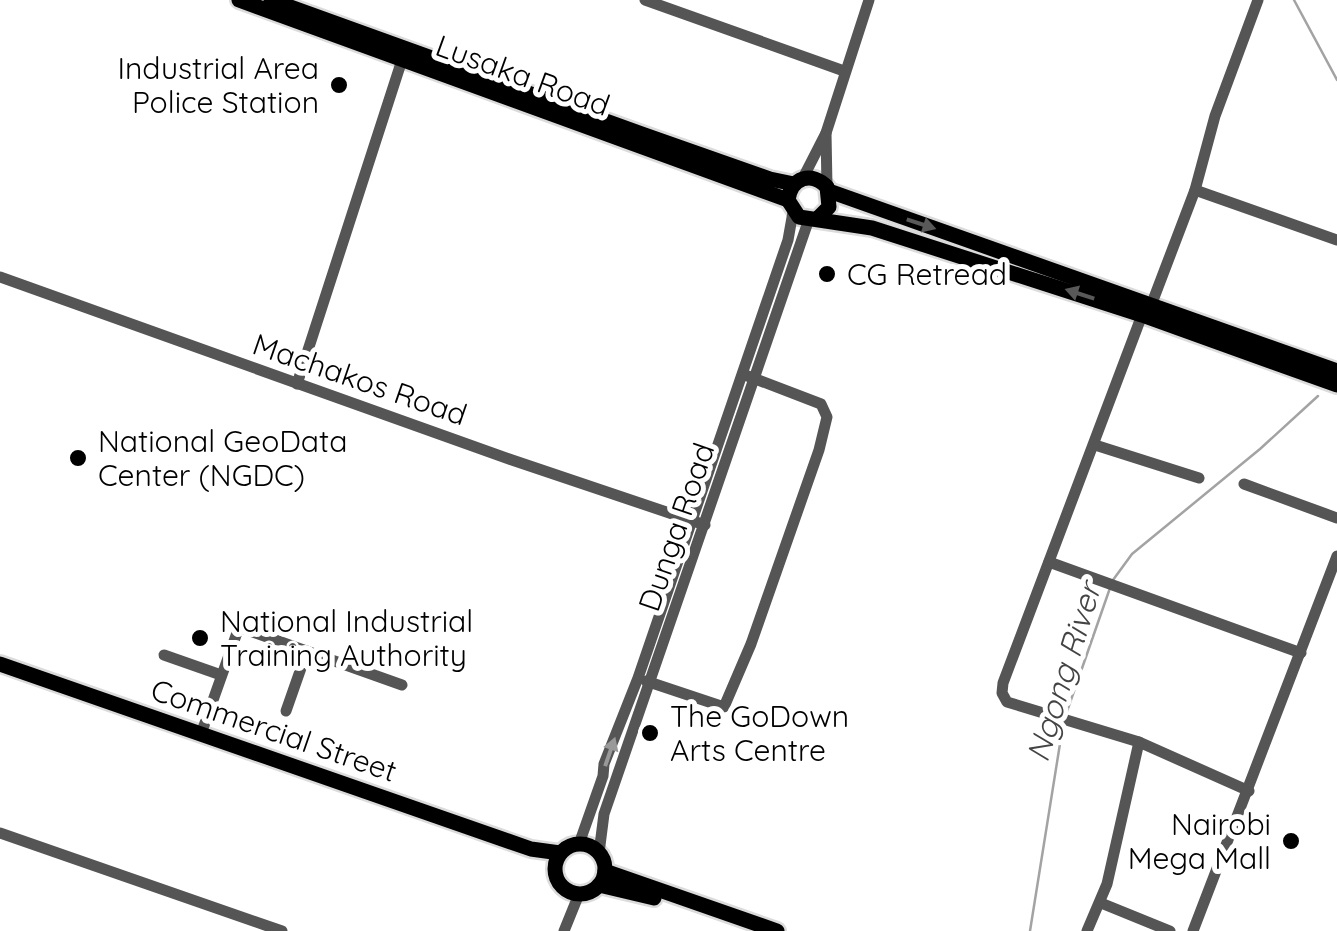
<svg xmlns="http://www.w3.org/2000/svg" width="1337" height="931" font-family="Quicksand,sans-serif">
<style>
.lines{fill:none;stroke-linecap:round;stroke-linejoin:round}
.stream{stroke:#a3a3a3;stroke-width:2.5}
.major-casing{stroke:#dbdbdb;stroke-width:20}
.minor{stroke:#555;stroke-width:11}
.major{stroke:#000;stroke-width:15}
.oneway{fill:#595959}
.oneway2{fill:#999}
.poi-dot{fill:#000;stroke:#fff;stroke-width:4}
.labels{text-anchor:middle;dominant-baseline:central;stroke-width:10;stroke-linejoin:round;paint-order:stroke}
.poi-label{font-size:30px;fill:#000;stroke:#fff;text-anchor:start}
.street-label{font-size:30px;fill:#000;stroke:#fff}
.water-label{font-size:32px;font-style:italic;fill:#444;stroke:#fff}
</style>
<rect width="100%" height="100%" fill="#fff"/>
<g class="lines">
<g class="stream">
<path d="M1294,0L1337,80"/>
<path d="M1113,580L1132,554L1260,449L1318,396"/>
<path d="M1065,717L1110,588"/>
<path d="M1030,931L1063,725"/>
</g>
<g class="major-casing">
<g id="major">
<path d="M239,0L788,200"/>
<path d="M271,0L642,134L770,179L794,184"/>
<path d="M829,191L1337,371"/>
<path d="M819,217L829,207L827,187C812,171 791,177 788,200L799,217L872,228L1142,315L1337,385"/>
<path d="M0,664L531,849L560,853"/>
<circle cx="580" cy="869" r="25"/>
<path d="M605,871L777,931"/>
<path d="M599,885L654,898"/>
</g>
</g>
<g class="minor">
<path d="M645,0L844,71"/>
<path d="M826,133L827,187"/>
<path d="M803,178L826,133L869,0"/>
<path d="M1195,190L1337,240"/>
<path d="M0,277L512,460L705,525"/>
<path d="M1152,303L1195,190L1215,116L1258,0"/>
<path d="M1142,315L1003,683L1002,693L1007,702L1139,742L1249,791"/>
<path d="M297,384L402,60"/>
<path d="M1095,445L1199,478"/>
<path d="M1244,484L1337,518"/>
<path d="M1049,562L1301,653"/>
<path d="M164,655L221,675"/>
<path d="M646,681L724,707L751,644L819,450L827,417L821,404L745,375"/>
<path d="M286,711L307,651"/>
<path d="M201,734L239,627L402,685"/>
<path d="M0,833L282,931"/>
<path d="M579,844L603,776L604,764L638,678L788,240L793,212"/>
<path d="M599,853L604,814L809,219"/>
<path d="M1101,903L1170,931"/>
<path d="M564,931L579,894"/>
<path d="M1087,931L1107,884L1139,742"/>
<path d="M1193,931L1337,556"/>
</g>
<use href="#major" class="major"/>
</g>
<defs><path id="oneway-solid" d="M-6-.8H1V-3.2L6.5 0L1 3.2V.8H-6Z" transform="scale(2.5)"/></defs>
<g class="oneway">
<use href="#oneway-solid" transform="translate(921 224) rotate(18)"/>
<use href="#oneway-solid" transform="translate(1080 294) rotate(-162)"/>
</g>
<use class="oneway2" href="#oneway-solid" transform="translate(610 752) rotate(-71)"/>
<g class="poi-dot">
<circle cx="339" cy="85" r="10"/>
<circle cx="827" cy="274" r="10"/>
<circle cx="78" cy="458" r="10"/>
<circle cx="200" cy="638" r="10"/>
<circle cx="650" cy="733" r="10"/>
<circle cx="1291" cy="841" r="10"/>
</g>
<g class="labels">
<g class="poi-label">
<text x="319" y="68" text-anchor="end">Industrial Area<tspan x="319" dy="34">Police Station</tspan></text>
<text x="847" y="274">CG Retread</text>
<text x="98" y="441">National GeoData<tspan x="98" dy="34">Center (NGDC)</tspan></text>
<text x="220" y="621">National Industrial<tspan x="220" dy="34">Training Authority</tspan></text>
<text x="670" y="716">The GoDown<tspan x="670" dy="34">Arts Centre</tspan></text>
<text x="1271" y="824" text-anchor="end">Nairobi<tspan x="1271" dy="34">Mega Mall</tspan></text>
</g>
<g class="street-label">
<text transform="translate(523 75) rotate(20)">Lusaka Road</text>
<text transform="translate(360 379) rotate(19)">Machakos Road</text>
<text transform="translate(676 527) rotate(-71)">Dunga Road</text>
<text transform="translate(274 730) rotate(19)">Commercial Street</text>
</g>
<g class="water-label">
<text transform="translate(1063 672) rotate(-73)">Ngong River</text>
</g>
</g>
</svg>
